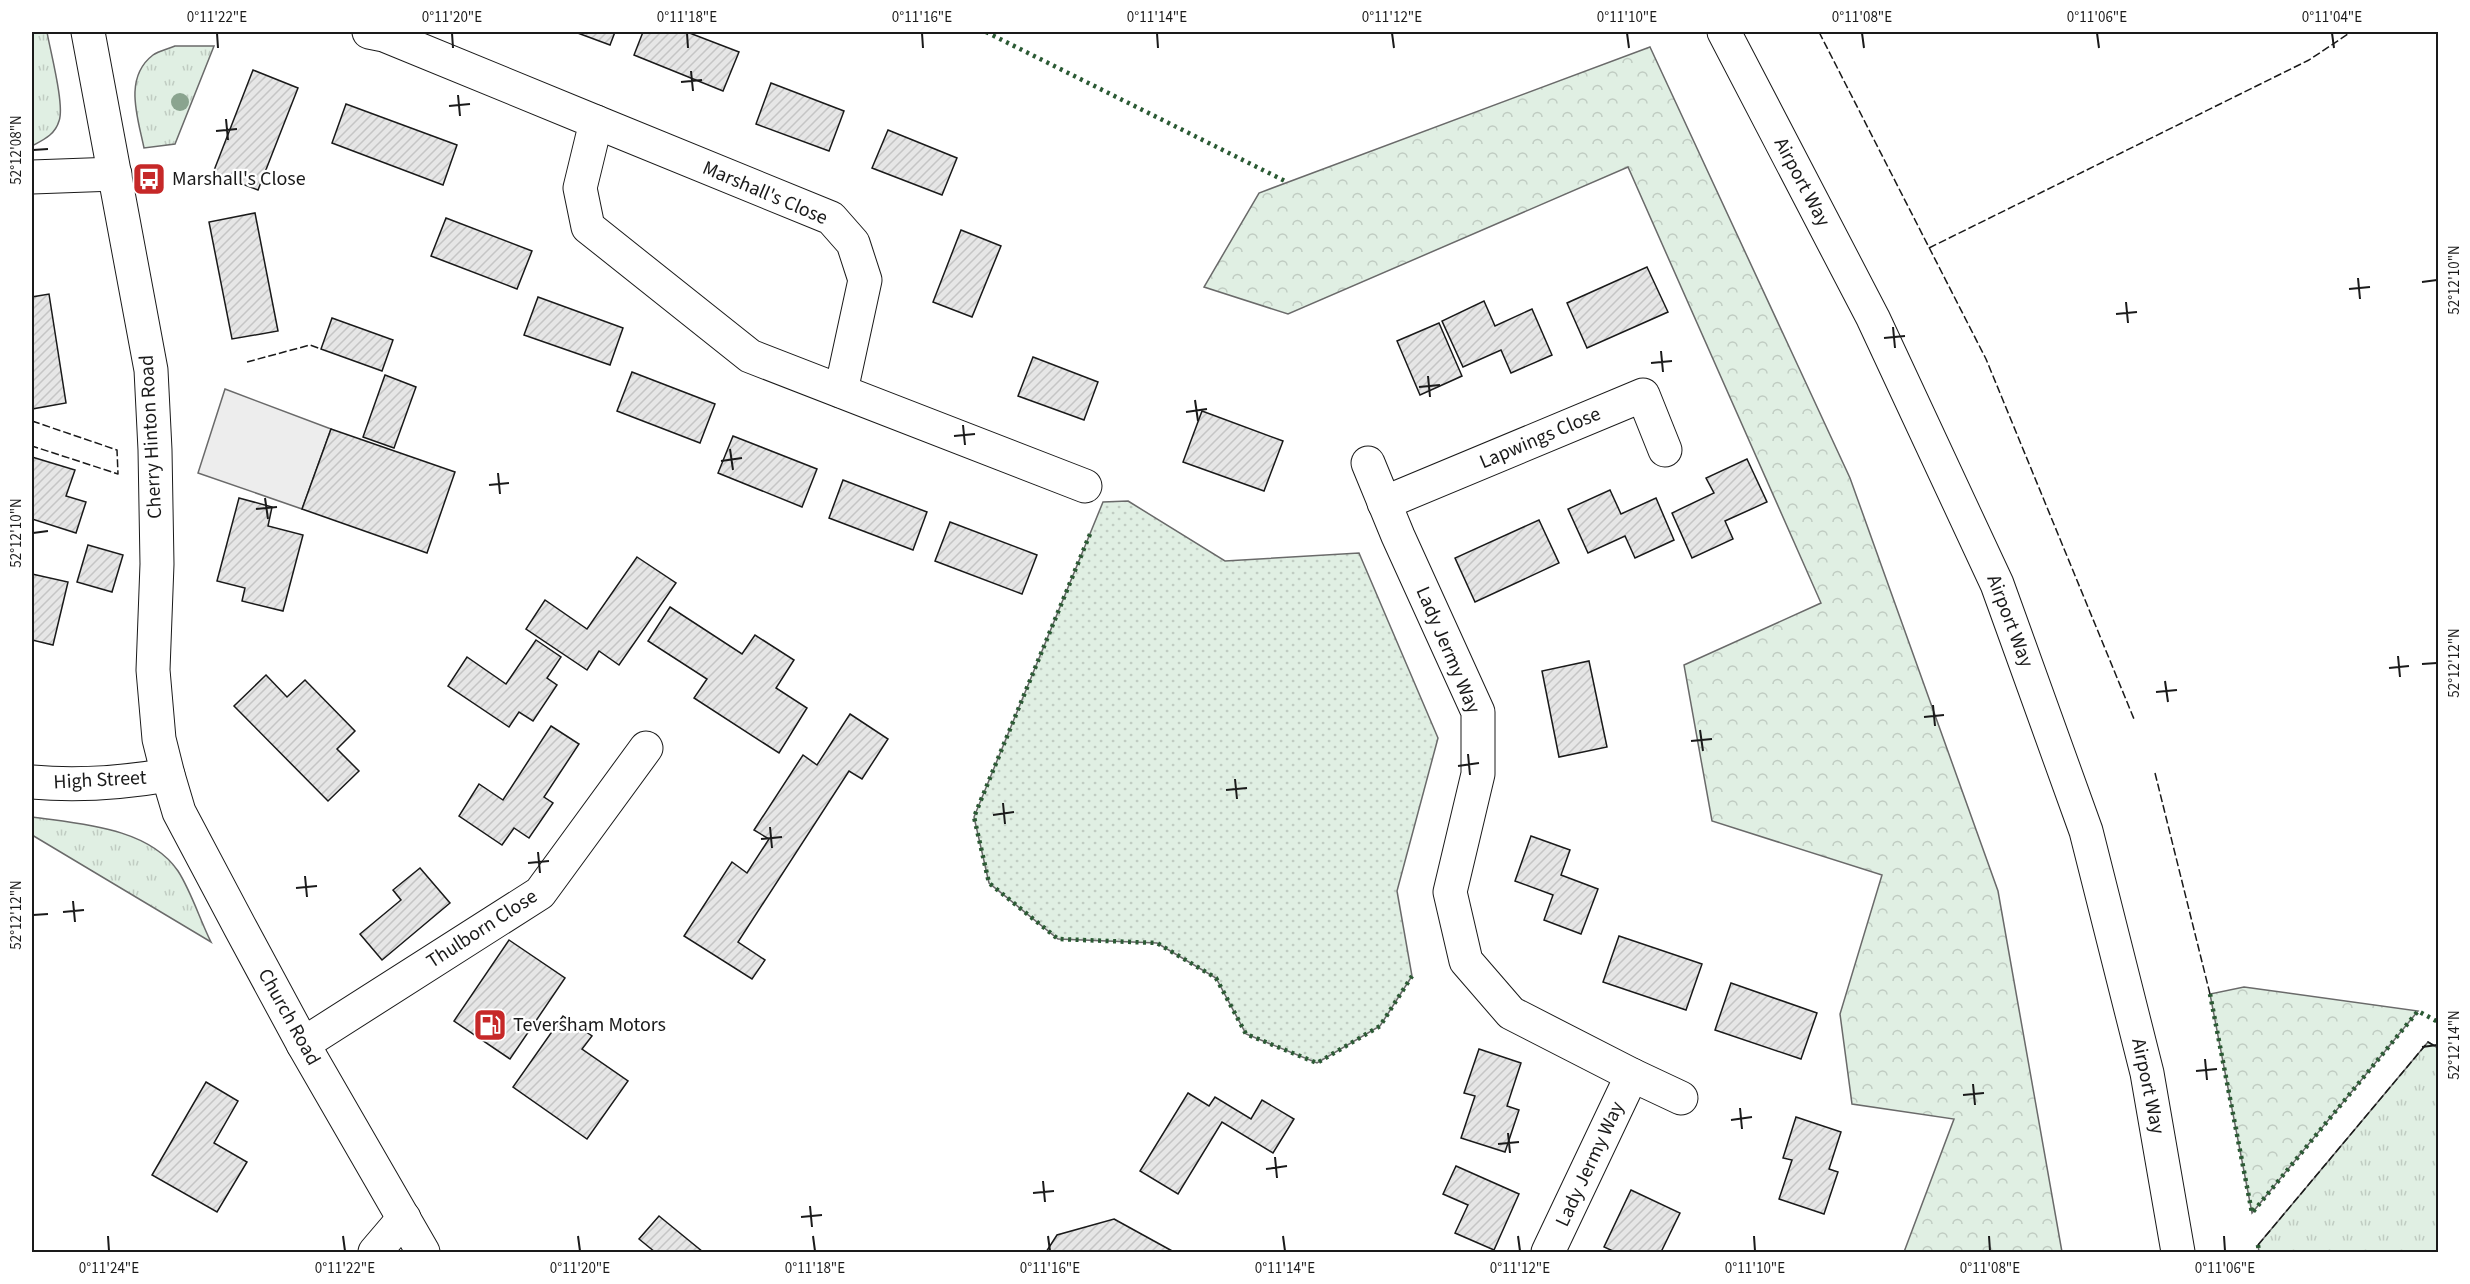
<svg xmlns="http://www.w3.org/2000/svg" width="2470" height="1284" font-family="'Source Sans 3',sans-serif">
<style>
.grass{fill:url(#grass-tufts);stroke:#6a6a6a;stroke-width:1.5}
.forest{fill:url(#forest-crowns);stroke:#6a6a6a;stroke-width:1.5}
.park{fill:url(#park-dots);stroke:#6a6a6a;stroke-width:1.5}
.parking{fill:#ededed;stroke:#6a6a6a;stroke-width:1.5}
.building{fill:url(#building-hatch);stroke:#1a1a1a;stroke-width:1.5}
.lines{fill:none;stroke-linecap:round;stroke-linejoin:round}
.minor-casing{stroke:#1a1a1a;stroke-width:35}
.minor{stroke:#fff;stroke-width:33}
.hedge{stroke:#2b5a34;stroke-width:4.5;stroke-dasharray:3 4.5;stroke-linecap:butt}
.fence{stroke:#1a1a1a;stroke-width:1.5;stroke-dasharray:8 3;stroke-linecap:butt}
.tree{fill:#8aa48f}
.ticks{fill:none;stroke:#1a1a1a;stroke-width:2}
.labels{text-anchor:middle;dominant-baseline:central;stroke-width:4.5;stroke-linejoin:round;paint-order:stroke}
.poi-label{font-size:20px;fill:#1a1a1a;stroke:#fff;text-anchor:start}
.street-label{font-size:20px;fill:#1a1a1a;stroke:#fff}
.neatline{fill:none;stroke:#1a1a1a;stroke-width:2}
.ticks-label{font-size:15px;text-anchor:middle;fill:#1a1a1a}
</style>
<defs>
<pattern id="grass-tufts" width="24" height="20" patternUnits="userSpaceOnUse" patternTransform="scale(1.5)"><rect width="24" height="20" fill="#e0efe3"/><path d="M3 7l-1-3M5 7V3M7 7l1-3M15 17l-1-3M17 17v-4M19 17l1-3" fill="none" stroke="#c0ccc2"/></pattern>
<pattern id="forest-crowns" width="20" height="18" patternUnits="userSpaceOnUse" patternTransform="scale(1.5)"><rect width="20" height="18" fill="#e0efe3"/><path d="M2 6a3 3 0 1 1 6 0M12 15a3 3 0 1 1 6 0" fill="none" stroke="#c0ccc2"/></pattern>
<pattern id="park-dots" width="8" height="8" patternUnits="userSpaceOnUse" patternTransform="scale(1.5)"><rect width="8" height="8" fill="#e0efe3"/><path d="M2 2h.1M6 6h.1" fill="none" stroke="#c0ccc2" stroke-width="1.8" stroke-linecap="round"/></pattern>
<pattern id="building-hatch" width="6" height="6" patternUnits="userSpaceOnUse" patternTransform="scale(1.5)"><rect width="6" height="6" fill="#e6e6e6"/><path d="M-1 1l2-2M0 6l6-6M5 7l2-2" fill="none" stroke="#c5c5c5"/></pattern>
</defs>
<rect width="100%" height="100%" fill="#fff"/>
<g class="grass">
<path d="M32,32H47C50,50 65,106 59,121C55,135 43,140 32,146Z"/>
<path d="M175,46H214L175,144L144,148C138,118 123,78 153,55C158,51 168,49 175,46Z"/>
<path d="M32,817C79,824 148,827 178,871C191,891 200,920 211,942L32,835Z"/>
<path d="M2428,1042L2438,1048V1252H2259L2258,1245Z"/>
</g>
<g class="forest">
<path d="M1650,47L1850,478L1998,891L2062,1252H1904L1954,1119L1852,1104L1840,1014L1882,875L1712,821L1684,665L1821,603L1628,167L1288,314L1204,287L1259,193Z"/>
<path d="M2244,987L2418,1011L2252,1213L2210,994Z"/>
</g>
<path class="park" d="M1128,501L1225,561L1359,553L1438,738L1397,891L1412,976L1380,1026L1317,1063L1246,1034L1216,978L1157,943L1058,939L989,883L974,817L1103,502Z"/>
<path class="parking" d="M225,389L331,429L302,509L198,473Z"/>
<g class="building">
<path d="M575,32H615L610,45Z"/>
<path d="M643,32H687L739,52L723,91L634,55Z"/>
<path d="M253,70L298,88L258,190L213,173Z"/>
<path d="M771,83L844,111L829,151L756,124Z"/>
<path d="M346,104L457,145L443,185L332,143Z"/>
<path d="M888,130L957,158L942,195L872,168Z"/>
<path d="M255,213L278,331L232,339L209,222Z"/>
<path d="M446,218L532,251L517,289L431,256Z"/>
<path d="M961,230L1001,246L972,317L933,302Z"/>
<path d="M1647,267L1668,312L1587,348L1567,303Z"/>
<path d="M49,294L66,403L32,409V297Z"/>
<path d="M538,297L623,328L610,365L524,335Z"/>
<path d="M1484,301L1495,326L1532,309L1552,355L1511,373L1501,350L1463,367L1442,321Z"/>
<path d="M332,318L393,340L382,371L321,349Z"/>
<path d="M1439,323L1462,376L1420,395L1397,341Z"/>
<path d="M1033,357L1098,382L1084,420L1018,396Z"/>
<path d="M632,372L715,404L700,443L617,411Z"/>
<path d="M385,375L416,387L394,448L363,437Z"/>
<path d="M1202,411L1283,441L1264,491L1183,462Z"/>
<path d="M331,429L455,472L427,553L302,509Z"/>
<path d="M733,436L817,469L802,507L718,473Z"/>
<path d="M32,457L75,470L66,496L86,502L76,533L32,519Z"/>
<path d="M1747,459L1767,502L1725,521L1733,539L1692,558L1672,513L1714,493L1706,478Z"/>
<path d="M843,480L927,512L913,550L829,518Z"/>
<path d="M1610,490L1621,514L1656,498L1674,540L1635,558L1625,536L1588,553L1568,509Z"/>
<path d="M239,498L272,507L268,526L303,535L283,611L242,601L245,588L217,581Z"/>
<path d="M1539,520L1559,563L1475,602L1455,558Z"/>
<path d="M950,522L1037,555L1022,594L935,561Z"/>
<path d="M88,545L123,555L112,592L77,582Z"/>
<path d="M637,557L676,583L619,665L599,651L587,670L526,629L545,600L587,629Z"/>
<path d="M32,574L68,582L53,645L32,640Z"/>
<path d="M670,607L742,654L755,635L794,660L776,688L807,708L779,753L694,698L707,679L648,641Z"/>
<path d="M536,640L561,657L547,678L557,685L533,721L519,712L509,727L448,686L467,657L506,684Z"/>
<path d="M1589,661L1607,747L1559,757L1542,671Z"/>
<path d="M266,675L287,697L305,680L355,731L337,749L359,771L328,801L234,706Z"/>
<path d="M850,714L888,739L862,779L849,771L738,942L765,960L752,979L684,936L732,862L747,873L769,839L754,830L803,755L817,765Z"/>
<path d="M551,726L579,744L544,797L553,803L529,838L514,828L502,845L459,816L479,784L503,800Z"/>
<path d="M1531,836L1570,850L1561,875L1598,889L1581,934L1544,920L1553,895L1515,881Z"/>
<path d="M420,868L450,903L382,960L360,934L401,900L393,890Z"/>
<path d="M1619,936L1702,964L1686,1010L1603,982Z"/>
<path d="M509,940L565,978L510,1059L454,1021Z"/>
<path d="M1731,983L1817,1013L1801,1059L1715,1030Z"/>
<path d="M563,1016L592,1036L582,1049L628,1081L587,1139L513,1087Z"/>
<path d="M1479,1049L1521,1063L1507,1106L1519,1110L1505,1152L1461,1138L1475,1096L1464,1093Z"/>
<path d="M206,1082L238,1101L214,1143L247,1162L217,1212L152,1175Z"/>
<path d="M1188,1093L1209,1106L1215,1097L1251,1119L1262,1100L1294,1119L1273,1153L1222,1122L1178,1194L1140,1171Z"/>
<path d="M1796,1117L1841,1132L1829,1169L1838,1172L1824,1214L1779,1199L1792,1160L1783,1158Z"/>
<path d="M1456,1166L1519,1194L1494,1250L1455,1233L1468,1205L1443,1194Z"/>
<path d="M1631,1190L1680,1213L1661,1252H1615L1604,1247Z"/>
<path d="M659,1216L703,1252H655L639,1239Z"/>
<path d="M1114,1219L1174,1252H1046L1057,1235Z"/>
</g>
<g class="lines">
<g class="minor-casing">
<g id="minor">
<path d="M88,32L151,370L155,450L157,564L153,670L159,739L168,775L179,812L241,929L303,1044L423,1252"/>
<path d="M369,32L384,35L596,122L580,188L588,227L750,356L1085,486"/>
<path d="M1724,32L1873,318L1997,584L2086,831L2147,1073L2178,1252"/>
<path d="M596,122L831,218L853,243L865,280L841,391"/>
<path d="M32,177L115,174"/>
<path d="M1368,463L1398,536L1478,712V774L1450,892L1466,961L1511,1013L1632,1075L1548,1252"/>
<path d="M1384,503L1643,395L1665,450"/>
<path d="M32,782C78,786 122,783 168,775"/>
<path d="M303,1044L540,893L646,748"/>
<path d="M1632,1075L1681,1098"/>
<path d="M375,1252L404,1218"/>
</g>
</g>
<use href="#minor" class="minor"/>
<g class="hedge">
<path d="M986,32L1287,182"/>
<path d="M1090,534L974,817L989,883L1058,939L1157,943L1216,978L1246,1034L1317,1063L1380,1026L1412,976"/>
<path d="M2210,994L2252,1213L2418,1011L2438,1022"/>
<path d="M2258,1245L2259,1252"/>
</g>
<g class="fence">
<path d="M1819,32L1986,359L2134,719"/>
<path d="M1929,248L2309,60L2351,32"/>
<path d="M247,362L310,345L321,349"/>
<path d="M32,421L117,450L118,474L32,446"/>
<path d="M2155,773L2210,994"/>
<path d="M2258,1245L2428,1042L2438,1048"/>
</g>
</g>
<circle class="tree" cx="180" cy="102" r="9"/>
<path class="ticks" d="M217,33L218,48M452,33L453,48M687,33L688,48M922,33L923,48M1157,33L1158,48M1392,33L1394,48M1627,33L1629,48M1862,33L1864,48M2097,33L2099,48M2332,33L2334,48M691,71L693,91M681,82L702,80M458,95L460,116M449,106L470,104M226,119L228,140M216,131L237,129M33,150L48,149M2358,278L2360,299M2422,282L2437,280M2349,289L2370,287M2126,302L2128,323M2116,314L2137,312M1893,327L1895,348M1884,338L1905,336M1661,351L1663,372M1651,363L1672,361M1428,376L1430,397M1419,387L1440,385M1195,400L1198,421M1186,412L1207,409M963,425L965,445M954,436L975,434M730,449L733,470M721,461L742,458M498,473L500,494M489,485L509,483M265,498L268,519M256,509L277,507M33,533L48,531M2398,656L2400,677M2422,664L2437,663M2389,668L2409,666M2165,681L2168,702M2156,692L2177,690M1933,705L1935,726M1924,717L1944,715M1700,730L1703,751M1691,741L1712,739M1468,754L1470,775M1458,766L1479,763M1235,779L1237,799M1226,790L1247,788M1003,803L1005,824M993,815L1014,812M770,827L772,848M761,839L782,837M538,852L540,873M528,863L549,861M305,876L307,897M296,888L317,886M73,901L75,922M63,912L84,910M33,915L48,914M2422,1047L2437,1045M2205,1059L2207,1080M2196,1071L2217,1069M1973,1084L1975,1105M1963,1095L1984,1093M1740,1108L1742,1129M1731,1120L1752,1117M1508,1133L1510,1153M1498,1144L1519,1142M1275,1157L1277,1178M1266,1169L1287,1166M1043,1181L1045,1202M1033,1193L1054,1191M810,1206L812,1227M801,1217L822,1215M108,1236L109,1251M343,1236L345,1251M578,1236L580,1251M813,1236L815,1251M1048,1236L1050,1251M1283,1236L1285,1251M1518,1236L1520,1251M1754,1236L1755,1251M1989,1236L1990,1251M2224,1236L2225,1251"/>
<defs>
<g id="bus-square" transform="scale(1.725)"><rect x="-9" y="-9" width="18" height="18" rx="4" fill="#c62828" stroke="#fff"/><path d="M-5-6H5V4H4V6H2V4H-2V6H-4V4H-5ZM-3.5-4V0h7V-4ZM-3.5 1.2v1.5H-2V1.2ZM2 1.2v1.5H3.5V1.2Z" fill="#fff"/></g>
<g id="fuel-square" transform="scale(1.725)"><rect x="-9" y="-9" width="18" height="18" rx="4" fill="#c62828" stroke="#fff"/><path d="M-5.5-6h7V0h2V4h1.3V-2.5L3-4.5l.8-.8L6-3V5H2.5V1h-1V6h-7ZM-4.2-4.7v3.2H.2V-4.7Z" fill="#fff"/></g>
</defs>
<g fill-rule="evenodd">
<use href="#bus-square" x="149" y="179"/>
<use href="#fuel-square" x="490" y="1025"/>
</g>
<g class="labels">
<g class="poi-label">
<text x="172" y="179">Marshall's Close</text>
<text x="513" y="1025">Teversham Motors</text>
</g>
<g class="street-label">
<text transform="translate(1802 182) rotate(62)">Airport Way</text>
<text transform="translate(765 193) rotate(23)">Marshall's Close</text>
<text transform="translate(151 437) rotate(-93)">Cherry Hinton Road</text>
<text transform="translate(1540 438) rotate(-23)">Lapwings Close</text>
<text transform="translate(2010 621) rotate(69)">Airport Way</text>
<text transform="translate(1448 650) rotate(67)">Lady Jermy Way</text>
<text transform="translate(100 780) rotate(-3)">High Street</text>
<text transform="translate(482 929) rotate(-33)">Thulborn Close</text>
<text transform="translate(289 1017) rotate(61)">Church Road</text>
<text transform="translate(2148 1086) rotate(78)">Airport Way</text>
<text transform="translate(1590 1164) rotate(-65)">Lady Jermy Way</text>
</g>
</g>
<rect width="2470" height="1284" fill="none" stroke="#ffffff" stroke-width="66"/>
<rect x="33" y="33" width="2404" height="1218" class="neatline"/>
<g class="ticks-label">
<text x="217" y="22">0°11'22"E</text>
<text x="452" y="22">0°11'20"E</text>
<text x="687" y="22">0°11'18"E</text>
<text x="922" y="22">0°11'16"E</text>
<text x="1157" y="22">0°11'14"E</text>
<text x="1392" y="22">0°11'12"E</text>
<text x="1627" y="22">0°11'10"E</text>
<text x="1862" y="22">0°11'08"E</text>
<text x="2097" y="22">0°11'06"E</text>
<text x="2332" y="22">0°11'04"E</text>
<text transform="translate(16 150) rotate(-90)" y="5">52°12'08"N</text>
<text transform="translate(2454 280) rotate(-90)" y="5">52°12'10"N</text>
<text transform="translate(16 533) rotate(-90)" y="5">52°12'10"N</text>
<text transform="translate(2454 663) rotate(-90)" y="5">52°12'12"N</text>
<text transform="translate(16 915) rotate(-90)" y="5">52°12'12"N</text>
<text transform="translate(2454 1045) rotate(-90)" y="5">52°12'14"N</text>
<text x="109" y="1273">0°11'24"E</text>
<text x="345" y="1273">0°11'22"E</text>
<text x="580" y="1273">0°11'20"E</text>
<text x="815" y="1273">0°11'18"E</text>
<text x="1050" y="1273">0°11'16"E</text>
<text x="1285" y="1273">0°11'14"E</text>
<text x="1520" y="1273">0°11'12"E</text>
<text x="1755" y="1273">0°11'10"E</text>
<text x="1990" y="1273">0°11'08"E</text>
<text x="2225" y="1273">0°11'06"E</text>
</g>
</svg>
